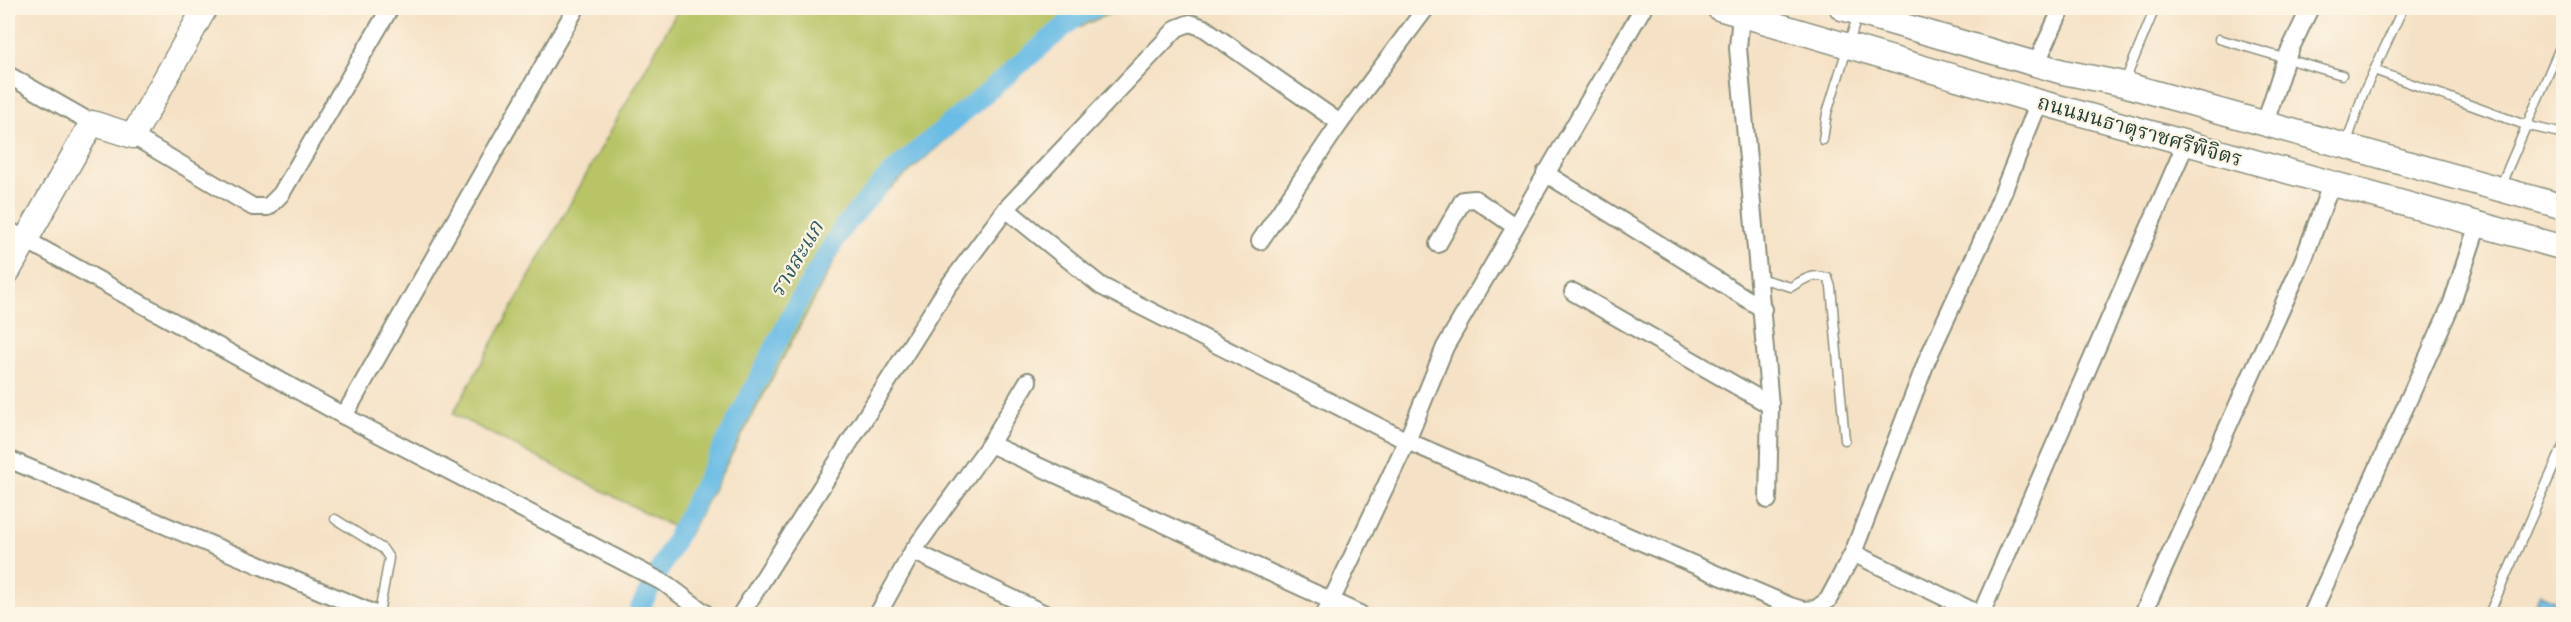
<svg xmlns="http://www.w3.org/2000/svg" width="2571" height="622" font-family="'EB Garamond','Noto Serif Thai',serif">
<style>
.green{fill:#b8c466;stroke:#6c804d;stroke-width:1.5}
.water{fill:#69bce5;stroke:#447c8c;stroke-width:1.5}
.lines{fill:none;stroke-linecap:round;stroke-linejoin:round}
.canal{stroke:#69bce5;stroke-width:20}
.lane-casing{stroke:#8a8f7c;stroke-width:11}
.street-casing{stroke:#8a8f7c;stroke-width:20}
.secondary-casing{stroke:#8a8f7c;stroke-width:27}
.lane{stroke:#fff;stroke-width:8}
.street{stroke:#fff;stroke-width:16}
.secondary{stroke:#fff;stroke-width:24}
.labels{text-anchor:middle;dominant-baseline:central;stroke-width:4.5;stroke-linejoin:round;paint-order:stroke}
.street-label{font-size:21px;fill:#1f3d34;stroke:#fcf5e5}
.water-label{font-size:22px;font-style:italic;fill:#325d60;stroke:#fcf5e5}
</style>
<rect width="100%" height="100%" fill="#fcf5e5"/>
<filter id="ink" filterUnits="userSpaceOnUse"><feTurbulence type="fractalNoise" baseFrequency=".0167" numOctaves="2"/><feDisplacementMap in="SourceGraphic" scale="12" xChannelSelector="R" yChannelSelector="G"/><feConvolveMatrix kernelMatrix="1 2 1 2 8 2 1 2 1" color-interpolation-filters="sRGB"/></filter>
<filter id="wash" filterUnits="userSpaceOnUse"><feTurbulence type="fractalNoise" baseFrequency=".008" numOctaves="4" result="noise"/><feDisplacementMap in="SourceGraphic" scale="24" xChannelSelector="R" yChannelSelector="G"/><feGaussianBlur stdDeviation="1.35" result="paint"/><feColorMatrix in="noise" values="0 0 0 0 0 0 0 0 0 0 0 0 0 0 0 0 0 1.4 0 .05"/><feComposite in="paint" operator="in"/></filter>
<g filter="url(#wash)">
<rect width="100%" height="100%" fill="#f5e1c5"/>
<path class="green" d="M679,8H1122L1068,32L857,218L689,535L453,414Z"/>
<path class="water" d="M2540,594L2563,604V614H2531Z"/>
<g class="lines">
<path class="canal" d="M637,614L796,306L843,227L888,176L1078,15L1095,8"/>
</g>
</g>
<g filter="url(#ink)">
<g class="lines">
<g class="lane-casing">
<g id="lane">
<path d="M2219,39L2342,75"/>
<path d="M2374,70L2525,125L2564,134"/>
<path d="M2125,81L2155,8"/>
<path d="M1823,140L1827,113L1858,14"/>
<path d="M2346,145L2363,94L2403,8"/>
<path d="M2500,187L2564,38"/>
<path d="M1759,278L1791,287C1804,279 1813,273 1828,278L1831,287L1845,440"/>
<path d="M335,519L383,549L389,558L379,614"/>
<path d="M2489,614L2564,444"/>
</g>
</g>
<g class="street-casing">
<g id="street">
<path d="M1741,14L1738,48L1770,405L1768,500"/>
<path d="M2036,64L2062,8"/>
<path d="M8,75L92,123"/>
<path d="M2265,123L2286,58L2310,8"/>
<path d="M133,136L253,207H268L281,194L390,8"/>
<path d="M1545,173L1763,309"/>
<path d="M1006,209L1101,286L1407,441L1790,606L1803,610L1816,609L1828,600L1853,553L1927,360L1993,217L2039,102"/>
<path d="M8,230L344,416L666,584L706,614"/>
<path d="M1260,241L1340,123L1426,8"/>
<path d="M1438,244L1463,200L1475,199L1513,225"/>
<path d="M1573,292L1770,405"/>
<path d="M344,416L576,8"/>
<path d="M990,444L1360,614"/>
<path d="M8,459L375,614"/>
<path d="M913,551L1045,614"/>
<path d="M1853,553L1979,614"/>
<path d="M741,614L947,288L1006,209L1177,28L1190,23L1204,28L1340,123"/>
<path d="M878,614L913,551L990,444L1028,381"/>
<path d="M1325,614L1407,441L1445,347L1643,8"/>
<path d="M1981,614L2186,143"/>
<path d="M2143,614L2303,261L2332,182"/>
<path d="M2312,614L2452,303L2478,224"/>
</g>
</g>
<g class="secondary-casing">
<g id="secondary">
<path d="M1719,8L2039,102L2564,248"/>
<path d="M1842,8L2063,72L2123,84L2564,207"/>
<path d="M8,271L92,123L133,136L205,8"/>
</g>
</g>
<use href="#lane" class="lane"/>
<use href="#street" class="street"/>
<use href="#secondary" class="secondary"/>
</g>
</g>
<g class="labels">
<g class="street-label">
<text transform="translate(2140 130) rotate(16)">ถนนมนธาตุราชศรีพิจิตร</text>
</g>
<g class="water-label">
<text transform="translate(796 259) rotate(-59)">รางสะแก</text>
</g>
</g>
<rect width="2571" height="622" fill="none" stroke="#fcf5e5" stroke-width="30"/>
</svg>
